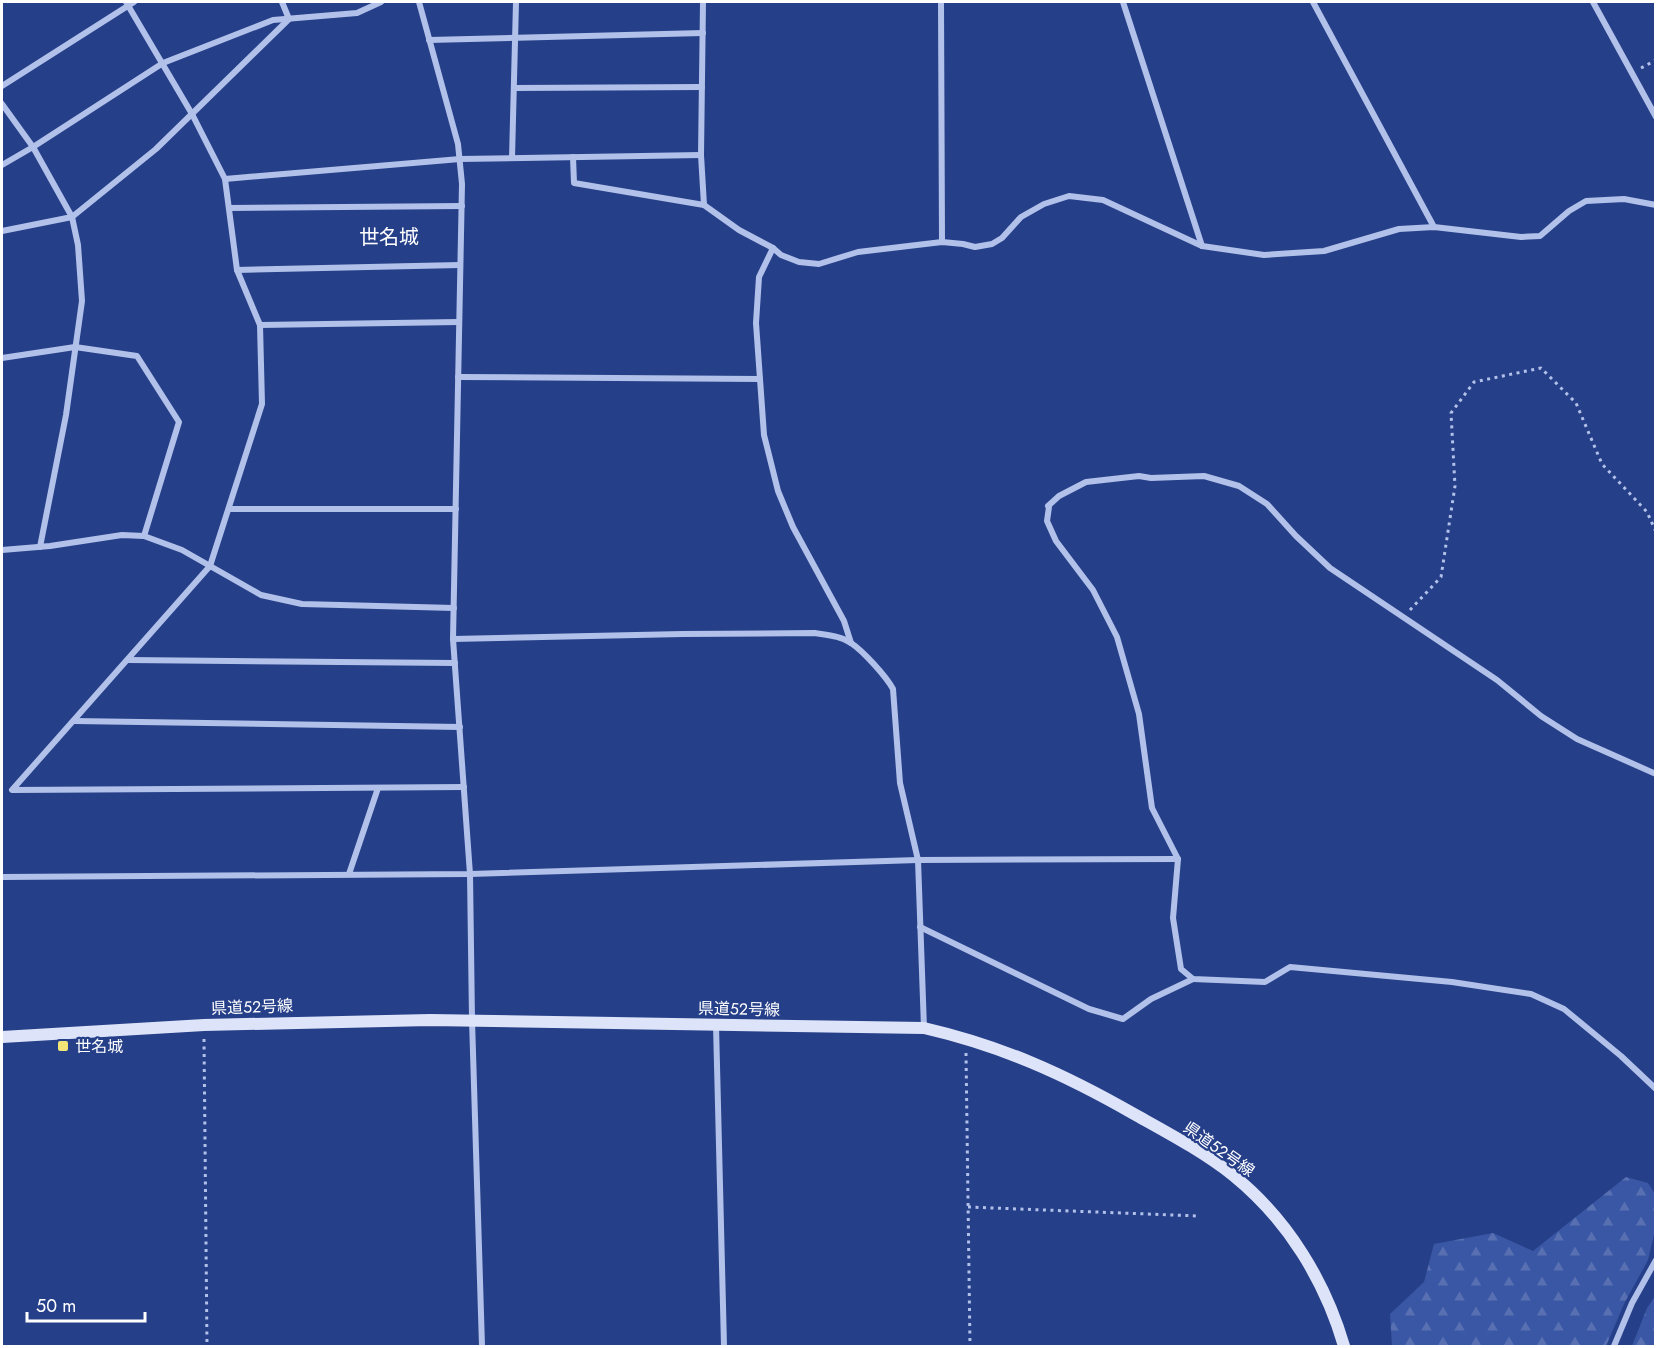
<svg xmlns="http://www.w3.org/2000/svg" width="1657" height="1348" font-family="Jost,'Noto Sans JP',sans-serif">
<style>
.forest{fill:url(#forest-firs)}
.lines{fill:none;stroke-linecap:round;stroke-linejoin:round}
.path{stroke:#b2c1e9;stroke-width:3;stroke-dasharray:3 4.5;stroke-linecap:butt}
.minor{stroke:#b2c1e9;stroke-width:6}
.secondary{stroke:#dde3f8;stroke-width:12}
.poi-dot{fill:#f2e577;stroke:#263f89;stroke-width:2}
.labels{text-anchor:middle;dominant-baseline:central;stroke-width:4.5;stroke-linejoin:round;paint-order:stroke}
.street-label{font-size:16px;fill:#fff;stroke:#263f89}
.poi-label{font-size:16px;fill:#fff;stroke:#263f89;text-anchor:start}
.quarter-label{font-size:20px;fill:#fff;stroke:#263f89}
</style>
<defs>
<pattern id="forest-firs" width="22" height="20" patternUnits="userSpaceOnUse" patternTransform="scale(1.5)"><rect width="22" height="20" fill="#3a57a5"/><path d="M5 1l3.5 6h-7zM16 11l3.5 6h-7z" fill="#5870b2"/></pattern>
</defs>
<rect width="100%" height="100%" fill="#263f89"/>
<g class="forest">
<path d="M1626,1177L1648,1183L1655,1194V1230L1648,1260L1624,1304L1606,1346H1392L1390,1314L1424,1282L1434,1244L1493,1233L1533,1251Z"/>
<path d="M1655,1297V1346H1632L1647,1308Z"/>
</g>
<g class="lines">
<g class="path">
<path d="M1641,68L1656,60"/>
<path d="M1410,610L1441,577L1455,486L1451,413L1474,382L1541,368L1576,403L1602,464L1647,512L1656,532"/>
<path d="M204,1039L207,1346"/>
<path d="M966,1053L970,1346"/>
<path d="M968,1207L1198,1216"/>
</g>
<g class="minor">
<path d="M126,2L192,114L225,179L237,270L260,325L262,404L210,566L12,790L464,787"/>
<path d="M419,2L458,144L462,184L453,639L470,874L472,1020L482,1346"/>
<path d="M703,2L701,155L704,205L739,230L773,248L781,255L799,262L819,264L858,252L942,242L963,244L975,247L992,244L1002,238L1021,217L1044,204L1069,196L1103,200L1202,246L1264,255L1324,251L1399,229L1434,227L1521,237L1540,236L1569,211L1586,201L1624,199L1656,205"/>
<path d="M941,2L942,242"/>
<path d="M1123,2L1202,246"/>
<path d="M1313,2L1434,227"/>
<path d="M1593,2L1656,117"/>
<path d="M429,40L703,33"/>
<path d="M2,86L134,2"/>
<path d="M514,88L702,87"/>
<path d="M2,104L33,147L72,217L78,245L82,301L66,415L40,547"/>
<path d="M573,157L574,183L704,205"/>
<path d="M512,158L516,2"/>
<path d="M2,165L33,147L163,63L273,20L357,13L381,2"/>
<path d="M225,179L460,159L701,155"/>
<path d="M229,208L462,206"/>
<path d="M2,231L72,217L156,149L289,19L282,2"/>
<path d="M773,248L759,277L756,323L764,435L778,491L793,527L844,621L851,643"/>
<path d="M237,270L460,265"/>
<path d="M260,325L459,322"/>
<path d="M2,358L75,347L137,356L179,422L144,536"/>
<path d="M458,377L760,379"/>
<path d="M229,509H456"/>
<path d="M2,550L50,546L122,535L144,536L182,550L261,595L302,604L454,608"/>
<path d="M453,639L683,634L815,633C827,635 841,636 851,643C863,651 886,676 893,689L900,783L918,860L924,1028"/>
<path d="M128,660L455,663"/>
<path d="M74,721L460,727"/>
<path d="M1656,774L1577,739L1541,716L1497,680L1330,568L1296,536L1267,504L1239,486L1204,476L1151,478L1139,476L1086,482L1059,496L1048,506L1049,507L1047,521L1056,541L1093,590L1117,637L1139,714L1152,808L1178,859L1173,918L1181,969L1193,979L1265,982L1290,967L1452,982L1531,994L1564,1009L1621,1056L1656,1089"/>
<path d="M349,874L378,788"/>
<path d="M2,877L470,874L918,860L1178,859"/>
<path d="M920,927L1089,1009L1123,1019L1151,999L1193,979"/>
<path d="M716,1025L724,1346"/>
<path d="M1614,1346L1632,1303L1656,1260"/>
</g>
<path class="secondary" d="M2,1037L204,1025L430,1020L924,1028C1002,1046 1064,1074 1134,1114C1168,1133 1204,1152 1234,1176C1288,1220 1325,1281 1344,1346"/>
</g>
<rect class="poi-dot" x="57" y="1040" width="12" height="12" rx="3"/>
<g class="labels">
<g class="street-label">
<text transform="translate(252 1007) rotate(-2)">県道52号線</text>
<text transform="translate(739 1009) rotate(1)">県道52号線</text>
<text transform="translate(1219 1149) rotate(35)">県道52号線</text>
</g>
<g class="poi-label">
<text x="75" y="1046">世名城</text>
</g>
<g class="quarter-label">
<text x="389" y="237">世名城</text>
</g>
</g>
<rect width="1657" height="1348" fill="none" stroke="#ffffff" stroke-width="6"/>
<path d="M27 1312v9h118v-9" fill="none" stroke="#ffffff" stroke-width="3"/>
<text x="36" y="1312" font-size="18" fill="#ffffff" stroke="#263f89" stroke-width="4.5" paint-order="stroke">50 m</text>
</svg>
